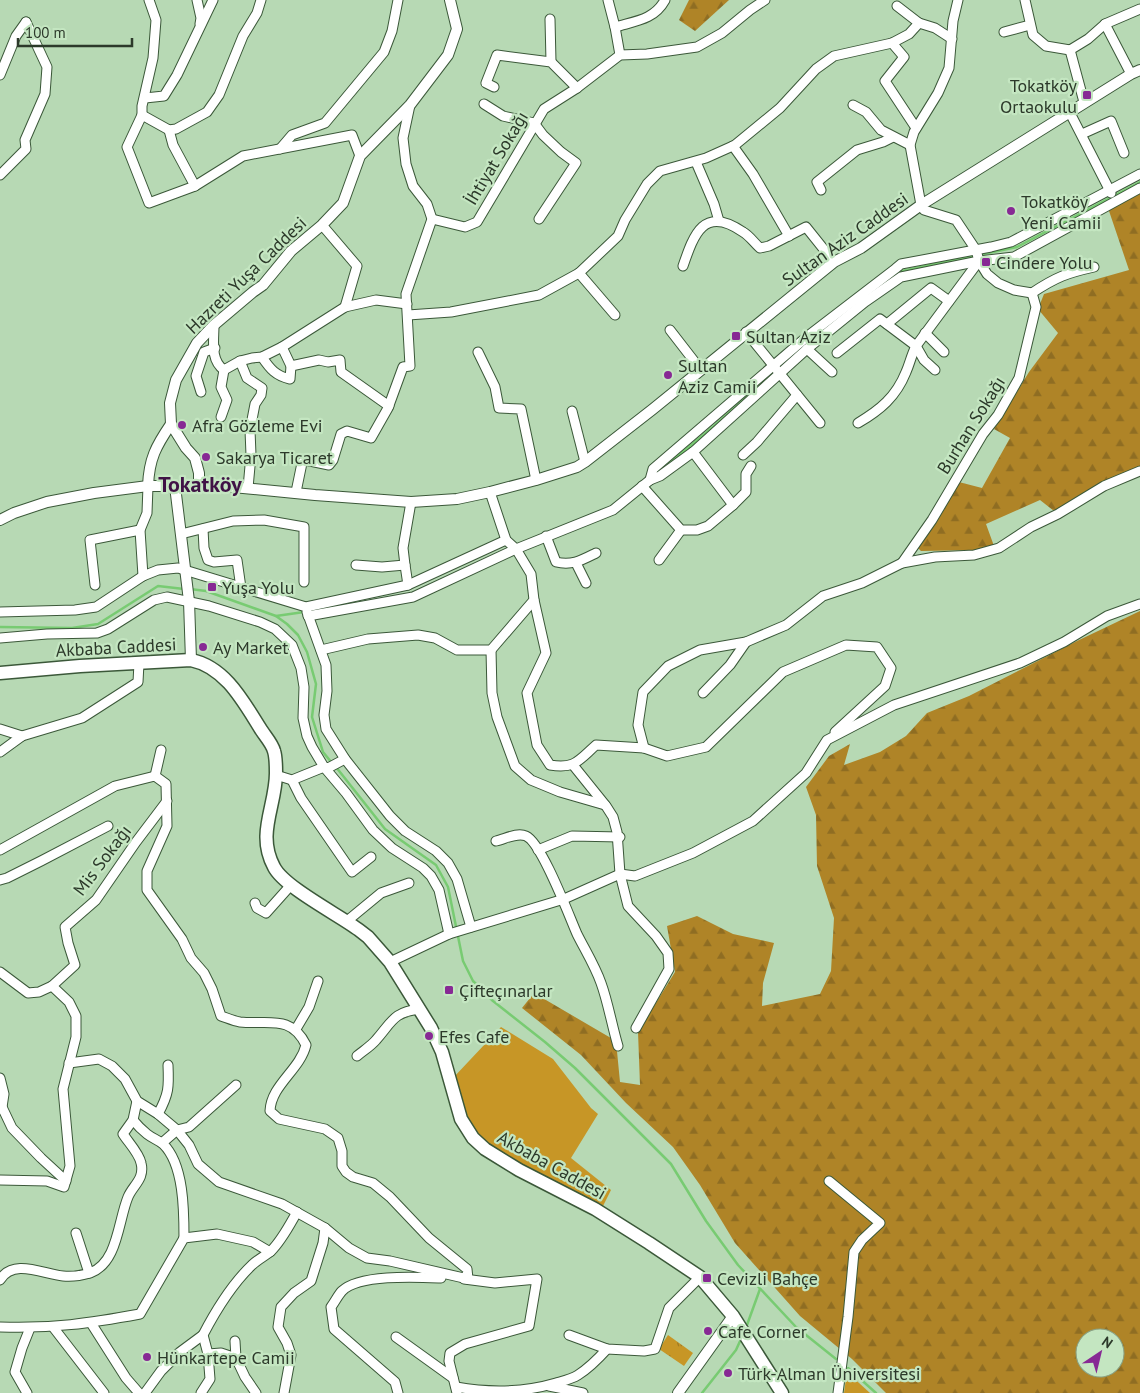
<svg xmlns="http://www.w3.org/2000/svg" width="1140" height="1393" font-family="'PT Sans',sans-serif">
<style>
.green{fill:#c79626}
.forest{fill:url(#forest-firs);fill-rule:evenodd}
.park{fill:url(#park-tufts)}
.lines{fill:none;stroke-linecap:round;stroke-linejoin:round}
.stream{stroke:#78cb72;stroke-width:2.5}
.minor-casing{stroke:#3b5839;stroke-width:11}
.tertiary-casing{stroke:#3b5839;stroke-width:12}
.primary-casing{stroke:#3b5839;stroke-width:15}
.minor{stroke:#fff;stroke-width:9}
.tertiary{stroke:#fff;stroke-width:10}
.primary{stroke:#fff;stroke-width:12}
.poi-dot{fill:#872994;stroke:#c4e6c1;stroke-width:2}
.labels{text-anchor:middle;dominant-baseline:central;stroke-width:4.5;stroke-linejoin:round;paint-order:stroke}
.poi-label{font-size:18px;fill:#2c392a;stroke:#c4e6c1;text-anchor:start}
.street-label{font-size:18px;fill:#2c392a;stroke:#c4e6c1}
.district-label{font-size:22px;font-weight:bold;fill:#3f1245;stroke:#c4e6c1}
</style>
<defs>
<pattern id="forest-firs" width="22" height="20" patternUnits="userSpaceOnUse" patternTransform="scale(1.25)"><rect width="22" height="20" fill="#af8427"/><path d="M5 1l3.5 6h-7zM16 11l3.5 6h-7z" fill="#8f6d22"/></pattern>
<pattern id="park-tufts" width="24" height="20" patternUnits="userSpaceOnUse" patternTransform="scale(1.25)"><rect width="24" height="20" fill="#c79626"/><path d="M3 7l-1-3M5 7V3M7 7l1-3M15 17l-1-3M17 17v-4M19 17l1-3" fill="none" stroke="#a27b21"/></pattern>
</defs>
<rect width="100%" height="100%" fill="#b7d9b4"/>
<g class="green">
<path d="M501,1027L553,1059L591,1108L598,1114L571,1158L611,1190L603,1206L538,1176L483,1143L466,1121L453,1078Z"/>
<path d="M847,1372L870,1393H844Z"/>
</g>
<g class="forest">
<path d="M689,0H729L695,31L679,20Z"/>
<path d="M1140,192V472L1054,511L1040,500L986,524L994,546L978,550L921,551L915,545L955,481L982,488L1010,438L994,429L1029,372L1058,333L1038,309L1044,294L1129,270L1108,208Z"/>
<path d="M1140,611V1393H886L852,1359L800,1316L735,1243L700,1185L673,1147L626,1103L581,1055L522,1008L534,993L616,1041L620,1082L640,1085L638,1032L675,972L667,926L697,916L733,934L774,943L763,983L762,1006L820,994L831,971L834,918L817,866L816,815L806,787L829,756L850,744L844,765L880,752L906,736L927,713L969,696L1077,641ZM1085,1338H1115V1368H1085Z"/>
</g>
<path class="park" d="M668,1335L693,1353L684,1366L659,1349Z"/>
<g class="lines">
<g class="stream">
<path d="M899,274L902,271L1017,247L1140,182"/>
<path d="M660,471L713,427L773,374"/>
<path d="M190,589L206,591L276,616L304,612"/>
<path d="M276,616L287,624L298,635L307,652L316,684L312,717L323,752L332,763"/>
<path d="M0,627L72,628L98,624L158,586L184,589"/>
<path d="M336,767L385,829L436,865L448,887L463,961L473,981L493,1001L545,1042L575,1068L671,1164L706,1221L738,1265L796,1327L836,1359"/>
<path d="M747,1325L760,1289"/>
<path d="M848,1368L876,1393"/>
<path d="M702,1393L736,1350L741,1339"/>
</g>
<g class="minor-casing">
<g id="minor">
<path d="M149,0L156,20L153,58L142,106V115L127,147L149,203L195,186L243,156L352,135L360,156"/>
<path d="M197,0L201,18L200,24"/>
<path d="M608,0L615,27L620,55"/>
<path d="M958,0L953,21L949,68L938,93L914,132L910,145L921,205L924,210L956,220L976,250L979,261L987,274L998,283L1014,290L1032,293C1056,277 1067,273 1094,267"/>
<path d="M1025,0L1033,35L1046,46L1070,50"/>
<path d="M897,6L919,23L935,28L952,39"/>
<path d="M550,19L551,62"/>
<path d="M1105,24L1131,74"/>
<path d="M615,27C635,21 654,20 665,0"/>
<path d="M1004,32L1030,25"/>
<path d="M892,43L904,57L885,81L916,128"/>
<path d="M1070,50L1088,39L1105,24L1140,9"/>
<path d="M1070,50L1084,102"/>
<path d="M0,75L16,36L26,22"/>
<path d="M494,87L486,83L497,55L551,62L577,88"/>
<path d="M145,98L164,96L177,75L213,0"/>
<path d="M484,104L503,116L534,123L543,135L561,152L576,163L539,219"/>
<path d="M853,105L866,112L881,130L910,145"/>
<path d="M1069,111L1111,193"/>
<path d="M142,115L169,130L176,129L207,112L219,95L243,36L257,13L261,0"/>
<path d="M169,130L173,145L195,186"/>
<path d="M1082,134L1111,121L1124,153"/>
<path d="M733,146L753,174L789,236"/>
<path d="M280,149L292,135L325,123L384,52L392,31L398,0"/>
<path d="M696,162L714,204L719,221"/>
<path d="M0,175L26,149L25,140L45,94L47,67L26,22"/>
<path d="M821,190L817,182L857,150L883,142L893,137"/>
<path d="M432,219L465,227L477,222L544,109L577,88L620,55L647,54L697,47L722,33L750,10L765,0"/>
<path d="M322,225L357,266L345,307"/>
<path d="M683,266C694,234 704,205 743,232C750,236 754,243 760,248L769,246L806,227L834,262"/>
<path d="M579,273L615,315"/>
<path d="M408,315L451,312L539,295L579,273L618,236L625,220L647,184L660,171L706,158L735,145L780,108L816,69L834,56L892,43L909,34L919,23"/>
<path d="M887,324L931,288L949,301"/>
<path d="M214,325C214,341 210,360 224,370L240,361L252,358L262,357L282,347L345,307L376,300L407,304"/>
<path d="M670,330L701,370"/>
<path d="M746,332L820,423"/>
<path d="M925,333L944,352"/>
<path d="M807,349L832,372"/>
<path d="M478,352L495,387L499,408L521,409L536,480"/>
<path d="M837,353L880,319L916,346L924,360L935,370"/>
<path d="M262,357C270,369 276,376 290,379L291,366L282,347"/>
<path d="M240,361L247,378L262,388L261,395L255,404L250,430L251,455L248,488"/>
<path d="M291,366L319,360L328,362L340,360L341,372L389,406"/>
<path d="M201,392L196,376L204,352L215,348"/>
<path d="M572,411L585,462"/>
<path d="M221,417L227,400L221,387L224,370"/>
<path d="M858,423C880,410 896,397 906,372C910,363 911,356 916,346L979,261"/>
<path d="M743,455L757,442L797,395"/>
<path d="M650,480L653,469L809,335L895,269L901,264L991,247L1011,242L1140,174"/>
<path d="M642,486L681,530H697L708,526L733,505L693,452"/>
<path d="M296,492L302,463L305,460L329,465L333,460L341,434L347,431L371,438L388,408L403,367L410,366L406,294L432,219L427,204L413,186L406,164L403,138L410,105"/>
<path d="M733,505L746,492V474L751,466"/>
<path d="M203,529L204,548L208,560L214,562L237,560L241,588"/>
<path d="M181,534L233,521L264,520L304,527V582"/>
<path d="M546,536L556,562C572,566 582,560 596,553"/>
<path d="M659,560L681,530"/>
<path d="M576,563L586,583"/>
<path d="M902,563L932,520L983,434L998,415L1019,378L1036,307L1032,293"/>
<path d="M356,565L382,567L405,565L403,548L411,502"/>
<path d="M405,565L408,585"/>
<path d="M143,576L140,530L147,513L148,486"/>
<path d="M95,585L90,540L140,530"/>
<path d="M534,600L546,653L527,693L537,745L550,765C575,769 578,761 596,745L644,748L667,756L706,747L783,672L846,645L877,647L891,668L885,686L835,732"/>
<path d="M0,612L75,610L96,607L143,576L158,570L178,568L306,607L408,585L506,540"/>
<path d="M307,612L326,665L327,691L324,715L326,729L345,759L390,816L405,831L436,851L448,863L457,879L471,927"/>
<path d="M308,616L413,597L516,549L613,510L650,480L660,476L693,452L807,349L865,302L901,277L979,261L1014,257L1140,188"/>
<path d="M0,638L47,634L97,633L108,629L154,600L167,597L209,606L260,622L275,629L292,645L301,668L304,687L303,718L307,736L312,747L324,767L346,793L373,830L392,848L423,868L431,876L439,890L449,934"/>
<path d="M321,650L368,639L418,635L435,638L457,650H491L534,600L531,574L516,549L506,540L490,492"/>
<path d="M491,650L492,693L497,717L515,766L531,780L560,792L605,805"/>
<path d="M703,693L730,665L746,642"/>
<path d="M0,729L22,736"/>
<path d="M644,748L638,725L643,692L668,666L700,650L746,642L786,625L823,596L862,583L902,563L935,557L974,555L999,548L1031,527L1058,514L1104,486L1140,471"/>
<path d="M0,752L22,736L82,718L138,682L139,663"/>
<path d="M573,765L606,806L613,817L617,832L620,874L628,906L656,936L668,953L669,969L636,1028"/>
<path d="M276,775L292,780L324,767L328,768L345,759"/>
<path d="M155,776L161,750"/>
<path d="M292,780L301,798L352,872L371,857"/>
<path d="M496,841C505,839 517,832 526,836C542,843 569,916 577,934C585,950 595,966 601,983C608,1002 612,1026 618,1046"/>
<path d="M0,850L115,786L155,776L166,784L167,826L147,871V890L182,939L191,958L204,973L212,989L221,1016C227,1018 234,1021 240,1022C268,1025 291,1014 306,1045C300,1070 271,1085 270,1111L279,1119L325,1129L338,1138L342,1151V1166L346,1172L353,1177L373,1183L390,1197L429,1238L467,1269L468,1279L390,1261L367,1258L349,1248L325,1228L282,1204L219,1182L198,1164L189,1145L177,1130L158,1114L137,1101L125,1079L112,1066L99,1059L69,1063"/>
<path d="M538,850L572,836L620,837"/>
<path d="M0,880L7,878L41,861L108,826"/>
<path d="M255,903L257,908L266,913L291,885"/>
<path d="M347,921L381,893L409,883"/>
<path d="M390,962L449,934L564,899L620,874L635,876L693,853L753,821L806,773L827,740L894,705L1020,663L1064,642L1107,616L1140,604"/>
<path d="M0,972L28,993L39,992L52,986L69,1002L76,1016V1037L63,1089L70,1166L64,1187L47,1181L0,1180"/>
<path d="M52,986L75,965L68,943L65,927L96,900L136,842L167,801"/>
<path d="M296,1029L309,1007L318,981"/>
<path d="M357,1056C363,1051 371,1046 376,1040C392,1022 393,1012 420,1009"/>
<path d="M0,1078L4,1094L2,1107L0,1109"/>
<path d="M2,1107L12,1128L41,1158L66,1181"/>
<path d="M158,1114C169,1094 169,1087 168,1065"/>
<path d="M133,1120C137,1125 142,1130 147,1134C152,1138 158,1140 163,1144C184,1164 184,1211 184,1238"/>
<path d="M162,1143L177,1130L189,1127L236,1085"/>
<path d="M829,1181L880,1223L862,1240L854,1252L848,1317L838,1393"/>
<path d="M76,1233L89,1273"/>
<path d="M0,1280C13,1258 43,1274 63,1276C71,1277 83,1275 90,1273C118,1263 118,1221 128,1197C133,1185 145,1179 141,1163C139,1153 128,1142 123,1134L133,1120L137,1101"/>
<path d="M91,1323L126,1378L139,1393"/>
<path d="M0,1327C51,1329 91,1323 140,1314L184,1238L217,1234L253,1242L270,1252"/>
<path d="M53,1327L104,1393"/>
<path d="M569,1335L607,1349L644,1351L655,1349L669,1308L700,1277"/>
<path d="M396,1337L453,1378"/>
<path d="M235,1341L236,1358L245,1377L256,1393"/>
<path d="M208,1354L221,1353L236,1358"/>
<path d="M549,1386L583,1393"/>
<path d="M456,1387C490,1393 522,1393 556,1383C563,1381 572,1379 578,1375C589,1368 598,1359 607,1349"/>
<path d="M27,1393L15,1372L22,1348L30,1328"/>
<path d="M145,1393L161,1371L180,1352L203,1335"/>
<path d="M201,1393L210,1379L208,1354L203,1335C216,1310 231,1285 252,1265C257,1260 265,1256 271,1251C282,1240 289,1226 297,1212"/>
<path d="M284,1393L291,1355L287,1343L278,1327L281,1307L294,1293L311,1281L323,1243L325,1228"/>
<path d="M398,1393L395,1382L334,1329L331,1307C335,1302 338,1295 342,1291C359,1274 417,1277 441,1278"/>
<path d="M457,1393L449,1361L450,1353L465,1344L529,1326L537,1279L495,1283L464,1279"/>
</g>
</g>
<g class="tertiary-casing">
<g id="tertiary">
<path d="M148,486C149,459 156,446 171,424"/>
<path d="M175,486L189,601L191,660"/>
<path d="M199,486V473L195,458L186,448L171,424L170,403L176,380L197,343L214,325L253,292L263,285L291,251L322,225L343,203L360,156L410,105L448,55L457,29L450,0"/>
<path d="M0,520L14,513L47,502L94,493L148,486H222L315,495L411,502L457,499L490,492L536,480L577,467L585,462L653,409L834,262L861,248L921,205L1131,74L1140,70"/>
<path d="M678,1393L733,1316"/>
</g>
</g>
<g class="primary-casing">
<path id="primary" d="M0,673L80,666L191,660C225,667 243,701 260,728C264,735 272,743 274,751C276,757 276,767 276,773C276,806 256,834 274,867C284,887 339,915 359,930L368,937L390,962L431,1028L442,1052L461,1119L473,1138L485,1149L519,1170L595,1209L649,1243L700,1277L733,1316L782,1393"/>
</g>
<use href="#minor" class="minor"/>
<use href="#tertiary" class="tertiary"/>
<use href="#primary" class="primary"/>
</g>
<g class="poi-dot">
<rect x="1082" y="90" width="10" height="10" rx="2.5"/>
<circle cx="1011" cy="211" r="5"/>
<rect x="981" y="257" width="10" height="10" rx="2.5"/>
<rect x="731" y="331" width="10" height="10" rx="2.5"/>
<circle cx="668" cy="375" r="5"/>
<circle cx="182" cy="425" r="5"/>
<circle cx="206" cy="457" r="5"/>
<rect x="207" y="582" width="10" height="10" rx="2.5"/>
<circle cx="203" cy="647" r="5"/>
<rect x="444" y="985" width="10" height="10" rx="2.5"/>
<circle cx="429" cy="1036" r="5"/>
<rect x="702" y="1273" width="10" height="10" rx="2.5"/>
<circle cx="708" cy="1331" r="5"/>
<circle cx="147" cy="1357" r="5"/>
<circle cx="728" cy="1373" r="5"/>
</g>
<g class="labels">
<g class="poi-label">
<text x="1077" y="85" text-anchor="end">Tokatköy<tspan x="1077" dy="21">Ortaokulu</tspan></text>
<text x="1021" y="201">Tokatköy<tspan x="1021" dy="21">Yeni Camii</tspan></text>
<text x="996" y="262">Cindere Yolu</text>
<text x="746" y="336">Sultan Aziz</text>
<text x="678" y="365">Sultan<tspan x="678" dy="21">Aziz Camii</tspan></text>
<text x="192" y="425">Afra Gözleme Evi</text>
<text x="216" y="457">Sakarya Ticaret</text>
<text x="222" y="587">Yuşa Yolu</text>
<text x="213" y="647">Ay Market</text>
<text x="459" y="990">Çifteçınarlar</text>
<text x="439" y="1036">Efes Cafe</text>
<text x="717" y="1278">Cevizli Bahçe</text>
<text x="718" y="1331">Cafe Corner</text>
<text x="157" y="1357">Hünkartepe Camii</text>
<text x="738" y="1373">Türk-Alman Üniversitesi</text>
</g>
<g class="street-label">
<text transform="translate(496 158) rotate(-59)">İhtiyat Sokağı</text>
<text transform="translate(845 239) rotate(-35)">Sultan Aziz Caddesi</text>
<text transform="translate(246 275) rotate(-44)">Hazreti Yuşa Caddesi</text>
<text transform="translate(971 425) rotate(-58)">Burhan Sokağı</text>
<text transform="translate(116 647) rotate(-3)">Akbaba Caddesi</text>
<text transform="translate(102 860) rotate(-53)">Mis Sokağı</text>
<text transform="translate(552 1165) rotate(29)">Akbaba Caddesi</text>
</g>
<g class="district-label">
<text x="200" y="484">Tokatköy</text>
</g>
</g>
<g transform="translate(1100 1353) rotate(35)"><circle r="24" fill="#c4e6c1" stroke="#87a185"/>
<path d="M0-4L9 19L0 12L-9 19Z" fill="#872994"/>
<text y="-8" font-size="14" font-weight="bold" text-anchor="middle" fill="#2c392a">N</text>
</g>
<path d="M18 38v8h114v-8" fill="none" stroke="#2c392a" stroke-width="2.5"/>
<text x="25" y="38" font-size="15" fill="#2c392a" stroke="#c4e6c1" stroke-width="4" paint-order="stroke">100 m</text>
</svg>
